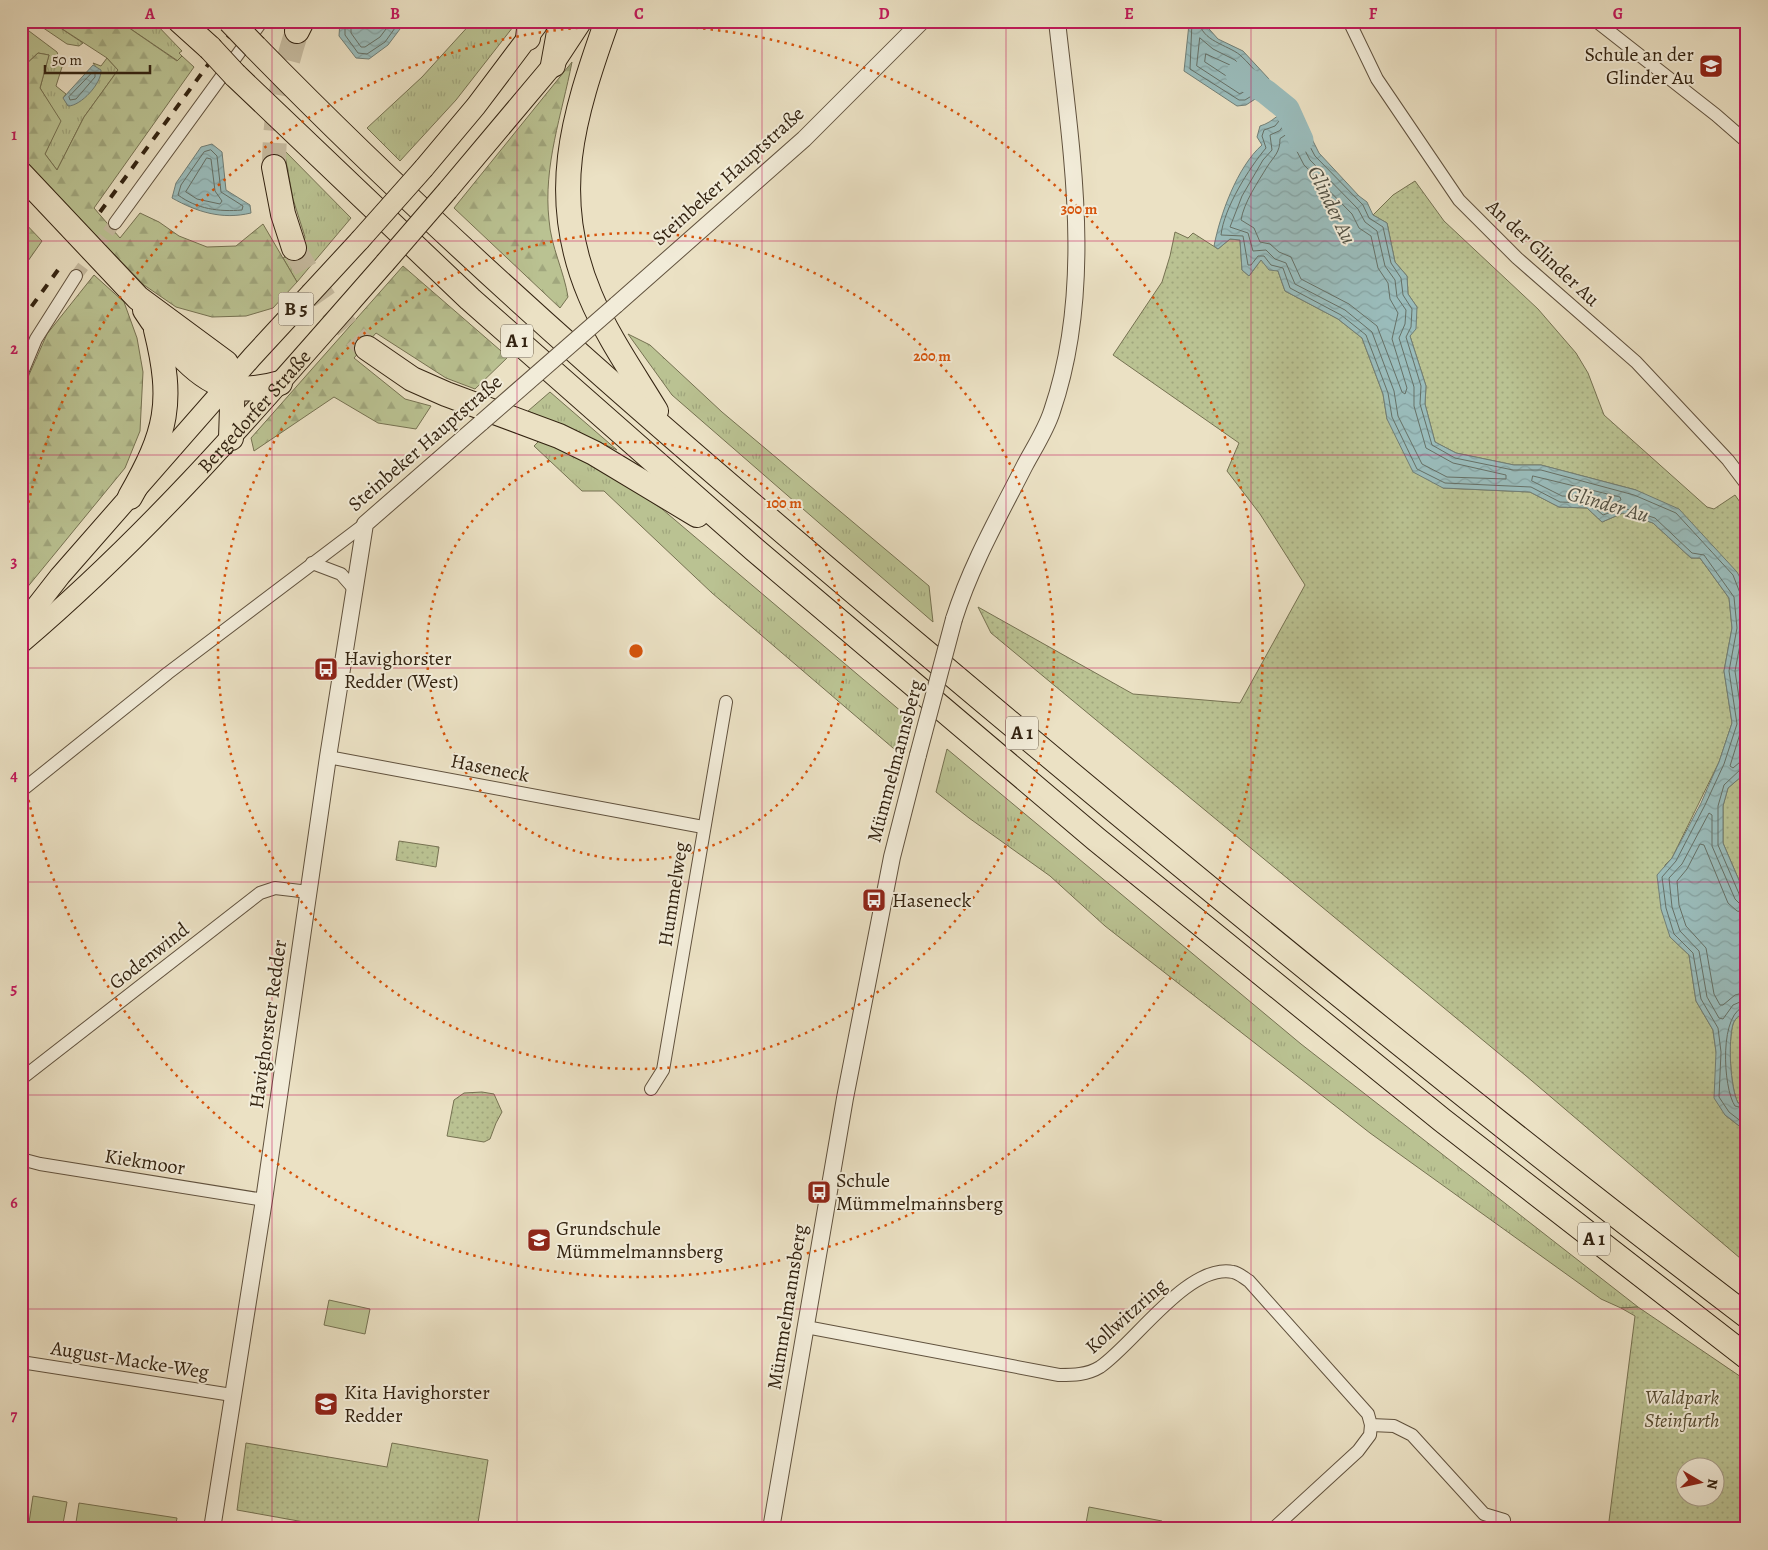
<svg xmlns="http://www.w3.org/2000/svg" width="1768" height="1550" font-family="Alegreya,serif">
<style>
.grass{fill:url(#grass-tufts);stroke:#767252}
.forest{fill:url(#forest-firs);stroke:#767252}
.park{fill:url(#park-dots);stroke:#767252;fill-rule:evenodd}
.pitch{fill:#bac292;stroke:#767252}
.water{fill:url(#water-waves);stroke:#717f77}
.lines{fill:none;stroke-linecap:round;stroke-linejoin:round}
.shore{stroke:#667066;stroke-width:1}
.river{stroke:#9abcbb;stroke-width:25}
.minor-tunnel{stroke:#c6bba0;stroke-width:12;stroke-dasharray:12 6;stroke-linecap:butt}
.motorway-tunnel{stroke:#c6bba0;stroke-width:24;stroke-dasharray:24 12;stroke-linecap:butt}
.minor-casing{stroke:#61523e;stroke-width:14}
.tertiary-casing{stroke:#61523e;stroke-width:18}
.primary-casing{stroke:#332311;stroke-width:22}
.motorway-casing{stroke:#332311;stroke-width:26}
.minor{stroke:#f2ecd9;stroke-width:12}
.tertiary{stroke:#f2ecd9;stroke-width:16}
.primary{stroke:#ebe1c4;stroke-width:20}
.motorway{stroke:#ebe1c4;stroke-width:24}
.rail{stroke:#332311;stroke-width:4;stroke-dasharray:9 9;stroke-linecap:butt}
.tertiary-bridge-casing{stroke:#61523e;stroke-width:18;stroke-linecap:butt}
.primary-bridge-casing{stroke:#332311;stroke-width:22;stroke-linecap:butt}
.motorway-bridge-casing{stroke:#332311;stroke-width:26;stroke-linecap:butt}
.tertiary-bridge{stroke:#f2ecd9;stroke-width:16}
.primary-bridge{stroke:#ebe1c4;stroke-width:20}
.motorway-bridge{stroke:#ebe1c4;stroke-width:24}
.grid{fill:none;stroke:#c2185b;stroke-width:1;stroke-opacity:0.55}
.ring{fill:none;stroke:#d6540c;stroke-width:2.5;stroke-dasharray:2.5 5}
.labels{text-anchor:middle;dominant-baseline:central;stroke-width:4;stroke-linejoin:round;paint-order:stroke}
.shield{fill:#f2ecd9;stroke:#6c5f4d;stroke-width:1}
.shield-label{font-size:19px;font-weight:bold;fill:#332311}
.poi-label{font-size:20px;fill:#332311;stroke:#f2ecd9;text-anchor:start}
.street-label{font-size:20px;fill:#332311;stroke:#f2ecd9}
.park-label{font-size:20px;font-style:italic;fill:#554b31;stroke:#f2ecd9}
.water-label{font-size:21px;font-style:italic;fill:#525144;stroke:#f2ecd9}
.centre{fill:#d6540c;stroke:#f2ecd9;stroke-width:2.5}
.ring-label{font-size:15px;text-anchor:middle;font-weight:bold;fill:#d6540c;stroke:#f2ecd9;stroke-width:4;stroke-linejoin:round;paint-order:stroke}
.neatline{fill:none;stroke:#c2185b;stroke-width:2}
.grid-label{font-size:16px;text-anchor:middle;font-weight:bold;fill:#c2185b}
</style>
<defs>
<pattern id="grass-tufts" width="24" height="20" patternUnits="userSpaceOnUse" patternTransform="scale(1.25)"><rect width="24" height="20" fill="#bac292"/><path d="M3 7l-1-3M5 7V3M7 7l1-3M15 17l-1-3M17 17v-4M19 17l1-3" fill="none" stroke="#a0a67d"/></pattern>
<pattern id="forest-firs" width="22" height="20" patternUnits="userSpaceOnUse" patternTransform="scale(1.25)"><rect width="22" height="20" fill="#bac292"/><path d="M5 1l3.5 6h-7zM16 11l3.5 6h-7z" fill="#a0a67d"/></pattern>
<pattern id="park-dots" width="8" height="8" patternUnits="userSpaceOnUse" patternTransform="scale(1.25)"><rect width="8" height="8" fill="#bac292"/><path d="M2 2h.1M6 6h.1" fill="none" stroke="#a0a67d" stroke-width="1.8" stroke-linecap="round"/></pattern>
<pattern id="water-waves" width="16" height="10" patternUnits="userSpaceOnUse" patternTransform="scale(1.25)"><rect width="16" height="10" fill="#9abcbb"/><path d="M0 5q4-4 8 0t8 0" fill="none" stroke="#85a1a0"/></pattern>
</defs>
<rect width="100%" height="100%" fill="#ebe1c4"/>
<filter id="stains"><feTurbulence type="fractalNoise" baseFrequency=".004" numOctaves="4"/><feColorMatrix values="0 0 0 0 .2 0 0 0 0 .09 0 0 0 0 .02 0 0 0 .5 -.17"/></filter>
<radialGradient id="worn" r=".72"><stop offset=".6" stop-color="#630" stop-opacity="0"/><stop offset="1" stop-color="#630" stop-opacity=".3"/></radialGradient>
<g class="grass">
<path d="M33,21H50L83,43L79,46L67,44Z"/>
<path d="M119,21H153L182,51L179,53L182,56L178,61Z"/>
<path d="M473,21H514L513,27L456,100L400,161L367,128L422,77Z"/>
<path d="M21,25L57,52L62,67L56,86L66,94L63,98L96,67L93,63L101,66L107,58L118,70L84,117L57,170L45,154L60,121L40,88L49,55L38,53L21,69Z"/>
<path d="M284,150L351,218L297,282L283,258L303,247L305,237L293,199Z"/>
<path d="M628,334L650,345L722,412L929,586L933,622L672,395Z"/>
<path d="M550,392L617,450L528,411Z"/>
<path d="M541,439L601,468L662,509L909,718L900,754L712,593L604,491H582L534,446Z"/>
<path d="M947,749L1301,1044L1638,1307L1621,1308L1601,1299L1370,1133L1105,926L1050,876L969,818L936,792Z"/>
</g>
<g class="forest">
<path d="M50,21H119L177,61L182,56L194,67L94,208L120,238L140,213L159,222L179,236L207,247L236,246L263,224L297,282L273,308L246,316L212,317L176,307L144,285L21,158V69L38,53L49,55L40,88L61,121L45,154L57,170L84,117L118,70L107,58Z"/>
<path d="M572,62C562,114 543,166 549,220C551,247 564,271 568,297L560,308L454,208Z"/>
<path d="M21,219L42,241L21,271Z"/>
<path d="M403,266L508,357L475,389L446,378L376,333L354,358L405,399L431,406L416,429L378,423L334,397L254,451L251,438Z"/>
<path d="M94,275L124,302L137,338L143,372L140,431L125,468L21,595V393L47,334Z"/>
</g>
<g class="park">
<path d="M1415,181L1444,221L1538,309L1576,353L1588,373L1604,415L1707,507L1714,509L1735,495L1747,512V609L1744,585L1636,490L1541,465H1514L1456,453L1435,442L1425,404L1426,386L1410,336L1417,307L1408,294L1407,276L1395,262L1387,223L1373,215L1393,195Z"/>
<path d="M1175,232L1188,238L1193,233L1218,249L1230,239L1240,240L1242,270L1249,276L1261,260L1278,271L1285,291L1338,319L1362,338L1383,394L1387,419L1443,488L1530,492L1559,507L1587,508L1602,522L1623,513L1653,523L1691,558H1700L1729,598L1732,628L1724,671L1732,723L1719,762L1672,858L1665,865L1670,937L1689,955L1696,1001L1713,1030L1725,1115L1747,1132V1264L1525,1075L991,633L978,607L1133,694L1240,703L1305,585L1260,514L1227,471L1239,443L1113,355L1162,282L1170,256Z"/>
<path d="M1747,769V899L1723,843V806L1728,788L1742,776Z"/>
<path d="M399,841L439,847L436,867L396,860Z"/>
<path d="M1747,1009V1105L1738,1103C1730,1087 1728,1041 1733,1024C1735,1018 1742,1013 1747,1009Z"/>
<path d="M482,1092L494,1094L502,1112L496,1123L490,1139L484,1142L447,1136L454,1100L464,1093Z"/>
<path d="M1638,1307L1747,1381V1529H1608L1635,1316L1621,1308ZM1686,1468H1716V1498H1686Z"/>
<path d="M246,1443L387,1467L392,1443L488,1460L477,1529H343L237,1510Z"/>
</g>
<g class="pitch">
<path d="M329,1300L370,1309L365,1334L324,1325Z"/>
<path d="M33,1496L67,1502L62,1529H28Z"/>
<path d="M79,1503L177,1518L175,1529H75Z"/>
<path d="M1089,1507L1162,1521L1160,1529H1085Z"/>
</g>
<g class="water">
<path d="M340,21H406L388,45L369,59L356,58L339,36Z"/>
<path d="M1185,21H1202L1218,39L1243,51L1269,79L1266,86L1269,90L1246,105L1237,106L1184,71L1189,24Z"/>
<path d="M93,65L101,70C102,83 81,106 68,106L63,98Z"/>
<path d="M1293,106L1300,115L1319,153L1359,196L1367,202L1373,215L1387,223L1395,262L1407,276L1408,294L1417,307L1416,329L1410,336L1426,386L1425,404L1435,442L1456,453L1514,465H1541L1636,490L1679,509L1737,572L1744,585L1747,609V769L1742,776L1728,788L1723,806V843L1747,899V1009C1742,1013 1735,1018 1733,1024C1728,1041 1730,1087 1738,1103L1747,1105V1132L1725,1115L1714,1098L1716,1052L1713,1030L1696,1001L1689,955L1670,937L1661,909L1657,875L1672,858L1701,803L1719,762L1732,723L1724,671L1732,628L1729,598L1700,558H1691L1653,523L1623,513L1602,522L1587,508L1559,507L1530,492L1443,488L1413,472L1387,419L1383,394L1362,338L1338,319L1285,291L1278,271L1269,270L1261,260L1249,276L1242,270L1240,240L1230,239L1218,249L1214,246C1220,215 1237,167 1262,145L1257,137L1260,126C1274,122 1279,112 1293,106Z"/>
<path d="M212,144L222,152L226,190L250,205L251,213C222,220 197,212 172,198L176,183L201,147Z"/>
</g>
<g class="lines">
<g class="shore">
<path d="M345,21V35L358,53L367,54L385,42L400,21"/>
<path d="M351,21V33L361,47H365L380,37L392,21"/>
<path d="M1192,21L1190,69L1239,100H1245L1261,90L1262,79C1255,71 1248,62 1240,55C1228,45 1201,41 1199,21"/>
<path d="M1200,38L1213,49L1235,60L1255,80L1254,86L1240,94L1197,66Z"/>
<path d="M1206,54L1230,65L1245,80V84L1240,85L1205,62Z"/>
<path d="M92,73H95V77L76,99L70,100L69,97Z"/>
<path d="M1289,120L1310,160L1358,209L1365,222L1377,231L1385,266L1395,280L1397,297L1406,310L1405,324L1399,338L1414,387V406L1426,448L1453,463L1506,475V479L1447,477L1422,464L1398,416L1394,391L1372,332L1345,310L1295,284L1286,263L1275,259L1266,250L1253,251L1248,233L1230,227L1242,196L1263,160L1272,150L1270,135L1279,131Z"/>
<path d="M1286,135L1289,136L1304,165L1352,214L1359,228L1371,236L1378,268L1388,283L1390,299L1398,313L1392,339L1407,388L1405,394L1402,392L1377,326L1349,304L1301,279L1291,257L1279,252L1270,244L1260,242L1254,228L1241,220C1244,202 1258,182 1267,167C1274,156 1280,153 1280,139Z"/>
<path d="M211,150L217,156L221,192L243,206L242,210C219,212 197,209 178,195L181,185L204,152Z"/>
<path d="M207,158L211,159L215,191L222,201L220,204L197,199L186,192Z"/>
<path d="M1533,476L1620,497L1621,500L1604,508L1591,497L1562,496L1532,481Z"/>
<path d="M1747,596L1740,593L1733,575L1676,513L1634,495L1541,470H1513L1455,458L1432,445L1420,404L1421,386L1406,337L1411,327L1412,309L1403,295L1401,278L1391,263L1383,227L1369,218L1363,205L1315,156L1292,113L1283,116L1275,126L1264,130L1262,136L1266,148C1249,168 1224,208 1221,235L1243,236L1248,265H1251L1258,256H1264L1271,265L1283,268L1290,288L1341,315L1366,335L1388,393L1392,417L1417,469L1445,483L1531,487L1560,502L1589,503L1603,515L1623,508L1655,518L1692,553L1704,555L1734,597L1737,628L1729,671L1737,724L1724,764L1705,805L1676,861L1662,877L1666,908L1674,934L1693,953L1701,999L1718,1028L1721,1052L1719,1097L1729,1112L1747,1126"/>
<path d="M1747,602L1741,604L1743,629L1735,671L1743,724L1730,766L1733,768L1740,762L1747,761"/>
<path d="M1747,767L1742,768L1724,785L1718,806V845L1740,896L1747,899"/>
<path d="M1747,905L1740,904L1735,899L1712,846V815L1709,813L1682,864L1669,878L1672,907L1680,931L1699,951L1707,997L1719,1018L1723,1019L1733,1005L1747,999"/>
<path d="M1747,913L1737,911L1728,903L1704,845L1700,844L1687,869L1677,881L1679,905L1686,926L1706,948L1714,994L1720,1005H1723L1735,995L1747,992"/>
<path d="M1747,1006C1718,1009 1723,1089 1735,1106L1747,1109"/>
</g>
<path class="river" d="M1238,74L1266,92L1287,109L1301,140"/>
<path class="minor-tunnel" d="M76,276L115,223"/>
<g class="motorway-tunnel">
<path d="M274,167C274,119 282,76 297,31"/>
<path d="M294,248C314,286 336,319 367,348"/>
</g>
<g class="minor-casing">
<g id="minor">
<path d="M1349,21L1377,79L1459,200L1517,258L1636,362L1728,460L1747,485"/>
<path d="M1596,21L1716,115L1747,142"/>
<path d="M115,223L262,21"/>
<path d="M21,375L36,339L76,276"/>
<path d="M312,563L341,574L355,590"/>
<path d="M328,757L703,827"/>
<path d="M21,791L168,673L365,524"/>
<path d="M21,1079L260,893L275,888L309,892"/>
<path d="M651,1089L663,1070L726,702"/>
<path d="M21,1159L40,1164L264,1200"/>
<path d="M806,1327L1059,1375C1073,1375 1087,1375 1100,1367C1135,1343 1188,1263 1233,1272C1239,1273 1244,1278 1249,1281L1368,1414L1371,1425L1394,1426L1412,1435L1484,1514L1504,1520"/>
<path d="M21,1362L232,1395"/>
<path d="M1273,1529L1358,1451L1370,1435L1371,1425"/>
</g>
</g>
<g class="tertiary-casing">
<g id="tertiary">
<path d="M616,305L804,139L922,21"/>
<path d="M954,619C971,565 999,516 1025,465C1034,448 1046,430 1052,411C1095,285 1071,150 1057,21"/>
<path d="M212,1529L264,1200L328,757L365,524L482,422"/>
<path d="M771,1529L845,1098L892,857L918,755"/>
</g>
</g>
<g class="primary-casing">
<g id="primary">
<path d="M424,168L476,106L537,25"/>
<path d="M448,190L553,65L582,21"/>
<path d="M21,626L60,576L252,357L360,240"/>
<path id="s1" d="M21,643C156,529 269,395 385,263"/>
</g>
</g>
<g class="motorway-casing">
<g id="motorway">
<path d="M180,21L210,48"/>
<path d="M607,21C573,117 548,196 590,295C607,336 633,373 656,411"/>
<path d="M297,31L302,21"/>
<path d="M528,38L530,21"/>
<path d="M255,47C468,265 702,464 935,660C1201,884 1470,1105 1747,1316"/>
<path d="M553,65L561,21"/>
<path d="M235,75L470,299L755,550L1096,839L1442,1120L1747,1357"/>
<path d="M274,167L283,214L294,248"/>
<path d="M21,174L138,298L226,363L233,378L231,438"/>
<path d="M145,310C155,326 166,339 179,353C210,387 235,396 280,383"/>
<path d="M367,348L412,379L446,394L559,436L594,453L697,515"/>
<path d="M130,497C167,432 174,403 156,330"/>
</g>
</g>
<use href="#minor" class="minor"/>
<use href="#tertiary" class="tertiary"/>
<use href="#primary" class="primary"/>
<use href="#motorway" class="motorway"/>
<g class="rail">
<path d="M100,212L240,21"/>
<path d="M21,321L63,263"/>
</g>
<g class="tertiary-bridge-casing">
<g id="tertiary-bridge">
<path d="M482,422L616,305"/>
<path d="M918,755L954,619"/>
</g>
</g>
<g class="primary-bridge-casing">
<g id="primary-bridge">
<path d="M360,240L424,168"/>
<path d="M385,263L448,190"/>
</g>
</g>
<g class="motorway-bridge-casing">
<g id="motorway-bridge">
<path d="M230,21L255,47"/>
<path d="M210,48L235,75"/>
</g>
</g>
<use href="#tertiary-bridge" class="tertiary-bridge"/>
<use href="#primary-bridge" class="primary-bridge"/>
<use href="#motorway-bridge" class="motorway-bridge"/>
</g>
<path class="grid" d="M272,21V1529M517,21V1529M762,21V1529M1006,21V1529M1251,21V1529M1496,21V1529M21,241H1747M21,455H1747M21,668H1747M21,882H1747M21,1095H1747M21,1309H1747"/>
<g class="ring">
<circle cx="636" cy="651" r="209"/>
<circle cx="636" cy="651" r="418"/>
<path d="M22 532A626 626 0 1 1 22 770"/>
</g>
<defs>
<g id="school-square" transform="scale(1.25)"><rect x="-9" y="-9" width="18" height="18" rx="4" fill="#8f2418" stroke="#f2ecd9"/><path d="M0-5L7-2L0 1L-7-2ZM-4 1L0 2.5L4 1V4Q0 6-4 4Z" fill="#fff"/></g>
<g id="bus-square" transform="scale(1.25)"><rect x="-9" y="-9" width="18" height="18" rx="4" fill="#8f2418" stroke="#f2ecd9"/><path d="M-5-6H5V4H4V6H2V4H-2V6H-4V4H-5ZM-3.5-4V0h7V-4ZM-3.5 1.2v1.5H-2V1.2ZM2 1.2v1.5H3.5V1.2Z" fill="#fff"/></g>
</defs>
<g fill-rule="evenodd">
<use href="#school-square" x="1711" y="66"/>
<use href="#bus-square" x="326" y="669"/>
<use href="#bus-square" x="874" y="900"/>
<use href="#bus-square" x="819" y="1192"/>
<use href="#school-square" x="539" y="1240"/>
<use href="#school-square" x="326" y="1404"/>
</g>
<g class="labels">
<g class="shield">
<rect x="278.5" y="292.5" width="35" height="33" rx="4"/>
<rect x="501" y="324.5" width="32" height="33" rx="4"/>
<rect x="1006" y="716.5" width="32" height="33" rx="4"/>
<rect x="1578" y="1222.5" width="32" height="33" rx="4"/>
</g>
<g class="shield-label">
<text x="296" y="309">B 5</text>
<text x="517" y="341">A 1</text>
<text x="1022" y="733">A 1</text>
<text x="1594" y="1239">A 1</text>
</g>
<g class="poi-label">
<text x="1694" y="54" text-anchor="end">Schule an der<tspan x="1694" dy="23">Glinder Au</tspan></text>
<text x="344" y="658">Havighorster<tspan x="344" dy="23">Redder (West)</tspan></text>
<text x="892" y="900">Haseneck</text>
<text x="836" y="1180">Schule<tspan x="836" dy="23">Mümmelmannsberg</tspan></text>
<text x="556" y="1228">Grundschule<tspan x="556" dy="23">Mümmelmannsberg</tspan></text>
<text x="344" y="1392">Kita Havighorster<tspan x="344" dy="23">Redder</tspan></text>
</g>
<g class="street-label">
<text transform="translate(728 176) rotate(-42)">Steinbeker Hauptstraße</text>
<text transform="translate(1543 253) rotate(43)">An der Glinder Au</text>
<text stroke="none"><textPath href="#s1" startOffset="329">Bergedorfer Straße</textPath></text>
<text transform="translate(425 443) rotate(-41)">Steinbeker Hauptstraße</text>
<text transform="translate(895 761) rotate(-75)">Mümmelmannsberg</text>
<text transform="translate(490 768) rotate(11)">Haseneck</text>
<text transform="translate(673 894) rotate(-81)">Hummelweg</text>
<text transform="translate(149 956) rotate(-38)">Godenwind</text>
<text transform="translate(268 1024) rotate(-82)">Havighorster Redder</text>
<text transform="translate(145 1162) rotate(9)">Kiekmoor</text>
<text transform="translate(787 1307) rotate(-81)">Mümmelmannsberg</text>
<text transform="translate(1126 1316) rotate(-42)">Kollwitzring</text>
<text transform="translate(130 1360) rotate(9)">August-Macke-Weg</text>
</g>
<g class="park-label">
<text x="1682" y="1397">Waldpark<tspan x="1682" dy="23">Steinfurth</tspan></text>
</g>
<g class="water-label">
<text transform="translate(1332 205) rotate(64)">Glinder Au</text>
<text transform="translate(1608 504) rotate(16)">Glinder Au</text>
</g>
</g>
<circle cx="636" cy="651" r="8" class="centre"/>
<g class="ring-label">
<text x="1079" y="214">300 m</text>
<text x="932" y="361">200 m</text>
<text x="784" y="508">100 m</text>
</g>
<rect width="1768" height="1550" fill="none" stroke="#ebe1c4" stroke-width="55"/>
<g transform="translate(1700 1482) rotate(99)"><circle r="24" fill="#f2ecd9" stroke="#a69c89"/>
<path d="M0-4L9 19L0 12L-9 19Z" fill="#8f2418"/>
<text y="-8" font-size="14" font-weight="bold" text-anchor="middle" fill="#332311">N</text>
</g>
<path d="M45 65v8h105v-8" fill="none" stroke="#332311" stroke-width="2.5"/>
<text x="52" y="65" font-size="15" fill="#332311" stroke="#f2ecd9" stroke-width="4" paint-order="stroke">50 m</text>
<rect x="28" y="28" width="1712" height="1494" class="neatline"/>
<g class="grid-label">
<text x="150" y="19">A</text>
<text x="395" y="19">B</text>
<text x="639" y="19">C</text>
<text x="884" y="19">D</text>
<text x="1129" y="19">E</text>
<text x="1373" y="19">F</text>
<text x="1618" y="19">G</text>
<text x="14" y="140">1</text>
<text x="14" y="354">2</text>
<text x="14" y="567">3</text>
<text x="14" y="781">4</text>
<text x="14" y="994">5</text>
<text x="14" y="1208">6</text>
<text x="14" y="1421">7</text>
</g>
<rect width="100%" height="100%" filter="url(#stains)"/>
<rect width="100%" height="100%" fill="url(#worn)"/>
</svg>
